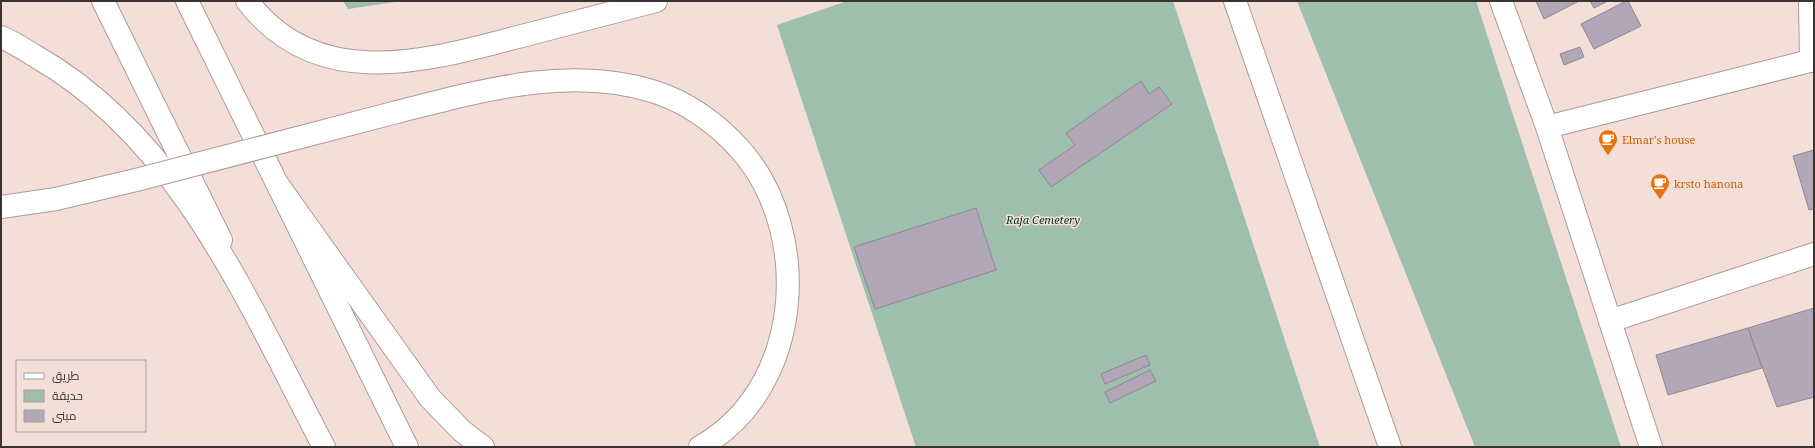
<svg xmlns="http://www.w3.org/2000/svg" width="1815" height="448" font-family="'Noto Serif',Cairo,serif">
<style>
.green{fill:#9ebfad}
.building{fill:#b1a7b7;stroke:#918796}
.lines{fill:none;stroke-linecap:round;stroke-linejoin:round}
.minor-casing{stroke:#ae9b94;stroke-width:24}
.tertiary-casing{stroke:#ae9b94;stroke-width:24}
.trunk-casing{stroke:#ae9b94;stroke-width:24}
.motorway-casing{stroke:#ae9b94;stroke-width:24}
.minor{stroke:#fff;stroke-width:22}
.tertiary{stroke:#fff;stroke-width:22}
.trunk{stroke:#fff;stroke-width:22}
.motorway{stroke:#fff;stroke-width:22}
.motorway-bridge-casing{stroke:#ae9b94;stroke-width:24;stroke-linecap:butt}
.motorway-bridge{stroke:#fff;stroke-width:22}
.labels{text-anchor:middle;dominant-baseline:central;stroke-width:3;stroke-linejoin:round;paint-order:stroke}
.food-label{font-size:11px;fill:#c56008;stroke:#f4dfd8;text-anchor:start}
.park-label{font-size:11px;font-style:italic;fill:#003822;stroke:#f4dfd8}
</style>
<rect width="100%" height="100%" fill="#f4dfd8"/>
<g class="green">
<path d="M343,1H402L348,9Z"/>
<path d="M847,1H1173L1320,447H916L777,25Z"/>
<path d="M1297,1H1476L1621,447H1475Z"/>
</g>
<g class="building">
<path d="M1536,1H1579L1544,19Z"/>
<path d="M1590,1H1608L1594,8Z"/>
<path d="M1626,1H1628L1641,26L1594,49L1581,24Z"/>
<path d="M1580,47L1584,57L1564,65L1560,54Z"/>
<path d="M1141,81L1149,94L1159,87L1172,104L1051,187L1039,170L1075,145L1066,133Z"/>
<path d="M1814,150V209L1809,210L1793,156Z"/>
<path d="M976,208L996,270L875,309L854,247Z"/>
<path d="M1814,308V397L1777,407L1748,328Z"/>
<path d="M1748,328L1762,368L1668,395L1656,355Z"/>
<path d="M1146,355L1150,365L1105,384L1101,374Z"/>
<path d="M1150,370L1156,381L1110,403L1105,392Z"/>
</g>
<g class="lines">
<g class="minor-casing">
<g id="minor">
<path d="M1501,1L1547,127L1651,447"/>
<path d="M1810,1L1811,61"/>
<path d="M1547,127L1814,60"/>
<path d="M1610,321L1814,254"/>
</g>
</g>
<g class="tertiary-casing">
<path id="tertiary" d="M1235,1L1390,447"/>
</g>
<g class="trunk-casing">
<g id="trunk">
<path d="M103,1L221,240"/>
<path d="M187,1L407,447"/>
<path d="M247,1C317,92 423,62 518,37C564,25 610,13 656,1"/>
</g>
</g>
<g class="motorway-casing">
<g id="motorway">
<path d="M1,37C13,42 24,49 35,56C181,139 249,305 324,447"/>
<path d="M397,112C480,91 568,65 652,91C701,106 748,147 769,194C808,281 787,398 700,447"/>
<path d="M278,185L430,398L462,431L483,447"/>
<path d="M1,207L56,199"/>
</g>
</g>
<use href="#minor" class="minor"/>
<use href="#tertiary" class="tertiary"/>
<use href="#trunk" class="trunk"/>
<use href="#motorway" class="motorway"/>
<g class="motorway-bridge-casing">
<path id="motorway-bridge" d="M56,199L136,180L397,112"/>
</g>
<use href="#motorway-bridge" class="motorway-bridge"/>
</g>
<defs>
<g id="cafe-pin" transform="scale(1)"><path d="M0 17L-7.5 6A9.5 9.5 0 1 1 7.5 6Z" fill="#e8710a" stroke="#f4dfd8"/><path d="M-5.5-4.5H6V0H3Q3 3.5 0 3.5H-2.5Q-5.5 3.5-5.5 0ZM3-3.2v2h1.7v-2ZM-6 4.5H4V6H-6Z" fill="#fff"/></g>
</defs>
<g fill-rule="evenodd">
<use href="#cafe-pin" x="1608" y="139"/>
<use href="#cafe-pin" x="1660" y="183"/>
</g>
<g class="labels">
<g class="food-label">
<text x="1622" y="139">Elmar's house</text>
<text x="1674" y="183">krsto hanona</text>
</g>
<g class="park-label">
<text x="1043" y="219">Raja Cemetery</text>
</g>
</g>
<rect width="1815" height="448" fill="none" stroke="#3c3431" stroke-width="4"/>
<rect x="16" y="360" width="130" height="72" fill="#f4dfd8" stroke="#aa9b95"/>
<rect x="24" y="373" width="20" height="6" fill="#ffffff" stroke="#aa9b95"/>
<text x="52" y="380" font-size="12" fill="#3c3431">طريق</text>
<rect x="24" y="390" width="20" height="12" fill="#9ebfad" stroke="#aa9b95"/>
<text x="52" y="400" font-size="12" fill="#3c3431">حديقة</text>
<rect x="24" y="410" width="20" height="12" fill="#b1a7b7" stroke="#aa9b95"/>
<text x="52" y="420" font-size="12" fill="#3c3431">مبنى</text>
</svg>
